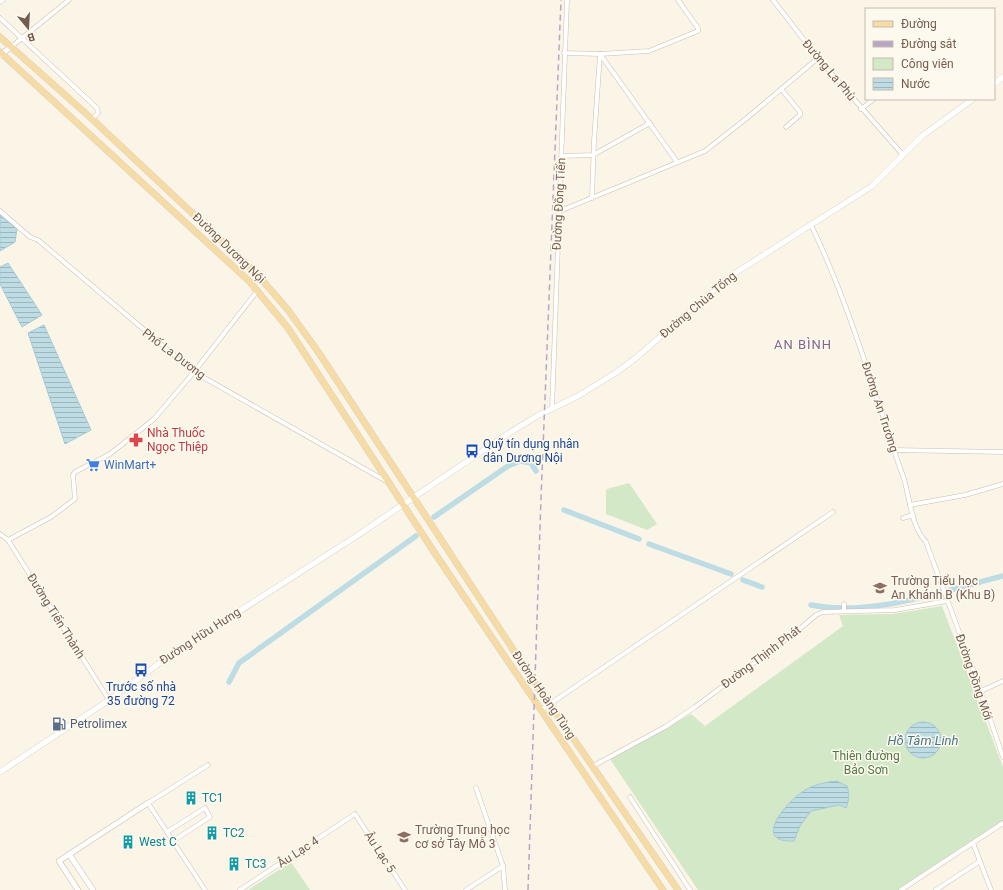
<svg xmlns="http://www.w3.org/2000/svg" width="1003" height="890" font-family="Roboto,sans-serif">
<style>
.park{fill:#d2e8c7}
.water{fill:url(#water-rules);stroke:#a4cbd5}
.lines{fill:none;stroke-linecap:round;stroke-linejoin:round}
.canal{stroke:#bddce4;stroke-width:5.5}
.minor-casing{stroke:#cdbdae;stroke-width:5}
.tertiary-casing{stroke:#cdbdae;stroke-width:6}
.secondary-casing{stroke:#cfbeac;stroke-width:6}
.primary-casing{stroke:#d8d2cd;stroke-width:7}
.minor{stroke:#fff;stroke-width:4}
.tertiary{stroke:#fff;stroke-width:5}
.secondary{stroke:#fff;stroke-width:5.5}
.primary{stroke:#f6dca4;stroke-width:6}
.rail{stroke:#b8a6c5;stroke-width:1.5;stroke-dasharray:6 4;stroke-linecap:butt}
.labels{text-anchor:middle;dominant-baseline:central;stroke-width:3;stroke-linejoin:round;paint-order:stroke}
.street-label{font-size:12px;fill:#745d4d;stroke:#fef9ee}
.health-label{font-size:12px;fill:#be3a42;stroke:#fef9ee;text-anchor:start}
.transit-label{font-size:12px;fill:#164399;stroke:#fef9ee;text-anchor:start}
.shop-label{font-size:12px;fill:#366cbe;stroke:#fef9ee;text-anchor:start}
.education-label{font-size:12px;fill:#785e54;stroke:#fef9ee;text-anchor:start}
.service-label{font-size:12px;fill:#4e5e75;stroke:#fef9ee;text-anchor:start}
.park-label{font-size:12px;fill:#527945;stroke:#fef9ee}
.culture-label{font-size:12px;fill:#0d838f;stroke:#fef9ee;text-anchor:start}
.neighbourhood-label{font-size:13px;letter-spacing:1px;fill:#846590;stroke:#fef9ee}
.water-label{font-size:13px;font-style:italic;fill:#477986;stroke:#fef9ee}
</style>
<defs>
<pattern id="water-rules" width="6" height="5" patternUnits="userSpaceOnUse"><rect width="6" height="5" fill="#bddce4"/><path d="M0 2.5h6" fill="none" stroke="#9eb6bb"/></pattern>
</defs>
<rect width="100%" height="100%" fill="#fbf5e8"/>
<g class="park">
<path d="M629,483L657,524L647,530L606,514V492L607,489Z"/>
<path d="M942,606L1003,767V821L898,890H698L610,759L691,714L705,726L843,626L839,615L893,614Z"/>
<path d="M291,862L310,890H248Z"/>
</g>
<g class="water">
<path d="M0,215L17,229L15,242L0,251Z"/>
<path d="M8,263L42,315L22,327L0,284V267Z"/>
<path d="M44,325L91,430L65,444L28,333Z"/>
<circle cx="923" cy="740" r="18"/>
<path d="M837,781L847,786C850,794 849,800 846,808L839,805L811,811L800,826L794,841C751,843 786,803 802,792C812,785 825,782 837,781Z"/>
</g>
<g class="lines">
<g class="canal">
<path d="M564,510L639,539"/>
<path d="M434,517L508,466L520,461L531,463L536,471"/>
<path d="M649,544L731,574"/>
<path d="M743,580L762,587"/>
<path d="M811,605C871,617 944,591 1003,576"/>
<path d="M229,682L239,663L416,536"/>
</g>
<g class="minor-casing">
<g id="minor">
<path d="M773,0L818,58L903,155"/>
<path d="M0,2L3,0"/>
<path d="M0,18L97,108L98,113L92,119"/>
<path d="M11,47L69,0"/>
<path d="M564,53L600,54L649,51L698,31V28L678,0"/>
<path d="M600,54L677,162"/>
<path d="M781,89L800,112V115L786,127"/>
<path d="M861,109L874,99"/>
<path d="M562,156L593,155L650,123"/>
<path d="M592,198L594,141L600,54"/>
<path d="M0,211L30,237L38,240L194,372L386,481"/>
<path d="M560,211L705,151L747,118L818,58"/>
<path d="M811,225C846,297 869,375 894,450C897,460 901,470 904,479C910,499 911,526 926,542L975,675L1003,757"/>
<path d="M552,409L567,0"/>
<path d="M894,450L1003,452"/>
<path d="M910,505L965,495L1003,484"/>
<path d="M903,518L913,515"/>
<path d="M0,534L8,540L109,700"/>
<path d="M8,540L51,517L75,499L73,475L75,472L110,454L154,419L194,372L258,290"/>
<path d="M844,604V611"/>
<path d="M981,691L1003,681"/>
<path d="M541,710L833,512"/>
<path d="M593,766L665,727L695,707L802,627L816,615L823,612L895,610L947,601"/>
<path d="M476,788L503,866L505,890"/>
<path d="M630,797L690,890"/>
<path d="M167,832L205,808L210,817L173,841"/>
<path d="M973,843L991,890"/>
<path d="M205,890L148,803L208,765"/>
<path d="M240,890L355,814L405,890"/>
<path d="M466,890L503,866"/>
<path d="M901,890L1003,823"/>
<path d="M936,890L980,861"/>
</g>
</g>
<g class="tertiary-casing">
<g id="tertiary">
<path d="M0,55L11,47"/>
<path d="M69,854L93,890"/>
<path d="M78,890L59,861L148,803"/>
</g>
</g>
<g class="secondary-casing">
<g id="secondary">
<path d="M994,84L1003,77"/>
<path d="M0,772L109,700L165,659L355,537L509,433L537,416L578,396L617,372L637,357L729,277L872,186L922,136L973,99"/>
</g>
</g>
<g class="primary-casing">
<g id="primary">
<path d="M0,37L92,119L257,274L288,310L319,353L535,683L678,890"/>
<path d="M0,52L249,281L288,328L436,555L663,890"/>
</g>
</g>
<use href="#minor" class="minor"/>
<use href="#tertiary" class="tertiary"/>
<use href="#secondary" class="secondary"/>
<use href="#primary" class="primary"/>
<path class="rail" d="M528,890L541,498L561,0"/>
</g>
<defs>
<g id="pharmacy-bare" transform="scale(1.08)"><path d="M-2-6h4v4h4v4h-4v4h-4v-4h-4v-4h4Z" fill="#e0444e" stroke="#fef9ee" stroke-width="2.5" paint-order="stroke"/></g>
<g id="bus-bare" transform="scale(1.08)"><path d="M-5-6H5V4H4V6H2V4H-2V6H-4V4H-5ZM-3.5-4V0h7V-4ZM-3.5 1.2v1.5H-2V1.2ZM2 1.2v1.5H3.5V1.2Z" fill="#1a4fb4" stroke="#fef9ee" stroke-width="2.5" paint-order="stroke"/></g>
<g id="supermarket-bare" transform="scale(1.08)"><path d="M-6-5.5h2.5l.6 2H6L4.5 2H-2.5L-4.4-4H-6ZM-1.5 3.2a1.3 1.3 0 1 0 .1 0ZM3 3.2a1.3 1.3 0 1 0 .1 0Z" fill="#3f7fe0" stroke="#fef9ee" stroke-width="2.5" paint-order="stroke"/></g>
<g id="school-bare" transform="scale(1.08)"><path d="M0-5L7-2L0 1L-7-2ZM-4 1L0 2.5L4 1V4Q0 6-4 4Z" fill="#8d6e63" stroke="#fef9ee" stroke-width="2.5" paint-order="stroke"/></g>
<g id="fuel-bare" transform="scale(1.08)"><path d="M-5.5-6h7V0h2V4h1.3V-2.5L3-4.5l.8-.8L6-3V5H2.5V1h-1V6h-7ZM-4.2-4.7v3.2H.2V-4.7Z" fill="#5c6f8a" stroke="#fef9ee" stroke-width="2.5" paint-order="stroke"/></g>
<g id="building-bare" transform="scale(1.08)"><path d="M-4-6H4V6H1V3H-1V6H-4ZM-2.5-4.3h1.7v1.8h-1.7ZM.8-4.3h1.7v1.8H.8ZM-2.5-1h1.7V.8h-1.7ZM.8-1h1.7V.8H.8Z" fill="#0f9aa8" stroke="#fef9ee" stroke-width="2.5" paint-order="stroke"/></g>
</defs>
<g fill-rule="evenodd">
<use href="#pharmacy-bare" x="136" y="440"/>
<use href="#bus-bare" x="472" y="451"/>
<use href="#supermarket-bare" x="93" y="465"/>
<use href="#school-bare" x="880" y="588"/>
<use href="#bus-bare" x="141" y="670"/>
<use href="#fuel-bare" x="59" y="724"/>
<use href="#building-bare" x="191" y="798"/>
<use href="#building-bare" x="212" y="833"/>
<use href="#school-bare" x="404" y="837"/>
<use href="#building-bare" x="128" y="842"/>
<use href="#building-bare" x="234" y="864"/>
</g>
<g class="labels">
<g class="street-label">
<text transform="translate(829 70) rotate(50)">Đường La Phù</text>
<text transform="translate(559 204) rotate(-87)">Đường Đồng Tiến</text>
<text transform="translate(229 248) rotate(44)">Đường Dương Nội</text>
<text transform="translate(698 305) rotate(-40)">Đường Chùa Tổng</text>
<text transform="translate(174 354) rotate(37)">Phố La Dương</text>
<text transform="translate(880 407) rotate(72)">Đường An Trường</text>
<text transform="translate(56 616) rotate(58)">Đường Tiến Thành</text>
<text transform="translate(200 636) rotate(-33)">Đường Hữu Hưng</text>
<text transform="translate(761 657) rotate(-37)">Đường Thịnh Phát</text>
<text transform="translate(974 677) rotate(71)">Đường Đồng Mới</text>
<text transform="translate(544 695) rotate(56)">Đường Hoàng Tùng</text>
<text transform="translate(298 852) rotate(-33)">Âu Lạc 4</text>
<text transform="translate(380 852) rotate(57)">Âu Lạc 5</text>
</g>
<g class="health-label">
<text x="147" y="433">Nhà Thuốc<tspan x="147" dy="14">Ngọc Thiệp</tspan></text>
</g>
<g class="transit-label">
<text x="483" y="444">Quỹ tín dụng nhân<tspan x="483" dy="14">dân Dương Nội</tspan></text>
<text x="141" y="687" text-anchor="middle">Trước số nhà<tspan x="141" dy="14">35 đường 72</tspan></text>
</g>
<g class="shop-label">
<text x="104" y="465">WinMart+</text>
</g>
<g class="education-label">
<text x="891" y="581">Trường Tiểu học<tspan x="891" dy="14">An Khánh B (Khu B)</tspan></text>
<text x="415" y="830">Trường Trung học<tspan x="415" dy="14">cơ sở Tây Mỗ 3</tspan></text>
</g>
<g class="service-label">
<text x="70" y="724">Petrolimex</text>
</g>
<g class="park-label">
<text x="866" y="756">Thiên đường<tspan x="866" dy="14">Bảo Sơn</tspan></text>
</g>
<g class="culture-label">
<text x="202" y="798">TC1</text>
<text x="223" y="833">TC2</text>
<text x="139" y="842">West C</text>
<text x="245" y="864">TC3</text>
</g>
<g class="neighbourhood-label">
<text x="803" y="344">AN BÌNH</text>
</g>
<g class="water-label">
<text x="923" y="740">Hồ Tâm Linh</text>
</g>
</g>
<rect x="865" y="8" width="130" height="92" fill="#fef9ee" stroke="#c7bbae"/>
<rect x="873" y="21" width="20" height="6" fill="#f6dca4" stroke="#c7bbae"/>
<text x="901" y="28" font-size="12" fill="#745d4d">Đường</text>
<rect x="873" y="41" width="20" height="6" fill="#b8a6c5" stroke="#c7bbae"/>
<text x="901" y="48" font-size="12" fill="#745d4d">Đường sắt</text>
<rect x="873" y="58" width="20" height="12" fill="#d2e8c7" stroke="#c7bbae"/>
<text x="901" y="68" font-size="12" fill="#745d4d">Công viên</text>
<rect x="873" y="78" width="20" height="12" fill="url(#water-rules)" stroke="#c7bbae"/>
<text x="901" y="88" font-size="12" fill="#745d4d">Nước</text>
<g transform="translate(28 28) rotate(162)" stroke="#fef9ee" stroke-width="3" paint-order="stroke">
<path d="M0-3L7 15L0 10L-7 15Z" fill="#745d4d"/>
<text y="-6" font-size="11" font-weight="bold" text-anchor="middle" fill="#745d4d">B</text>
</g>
</svg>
